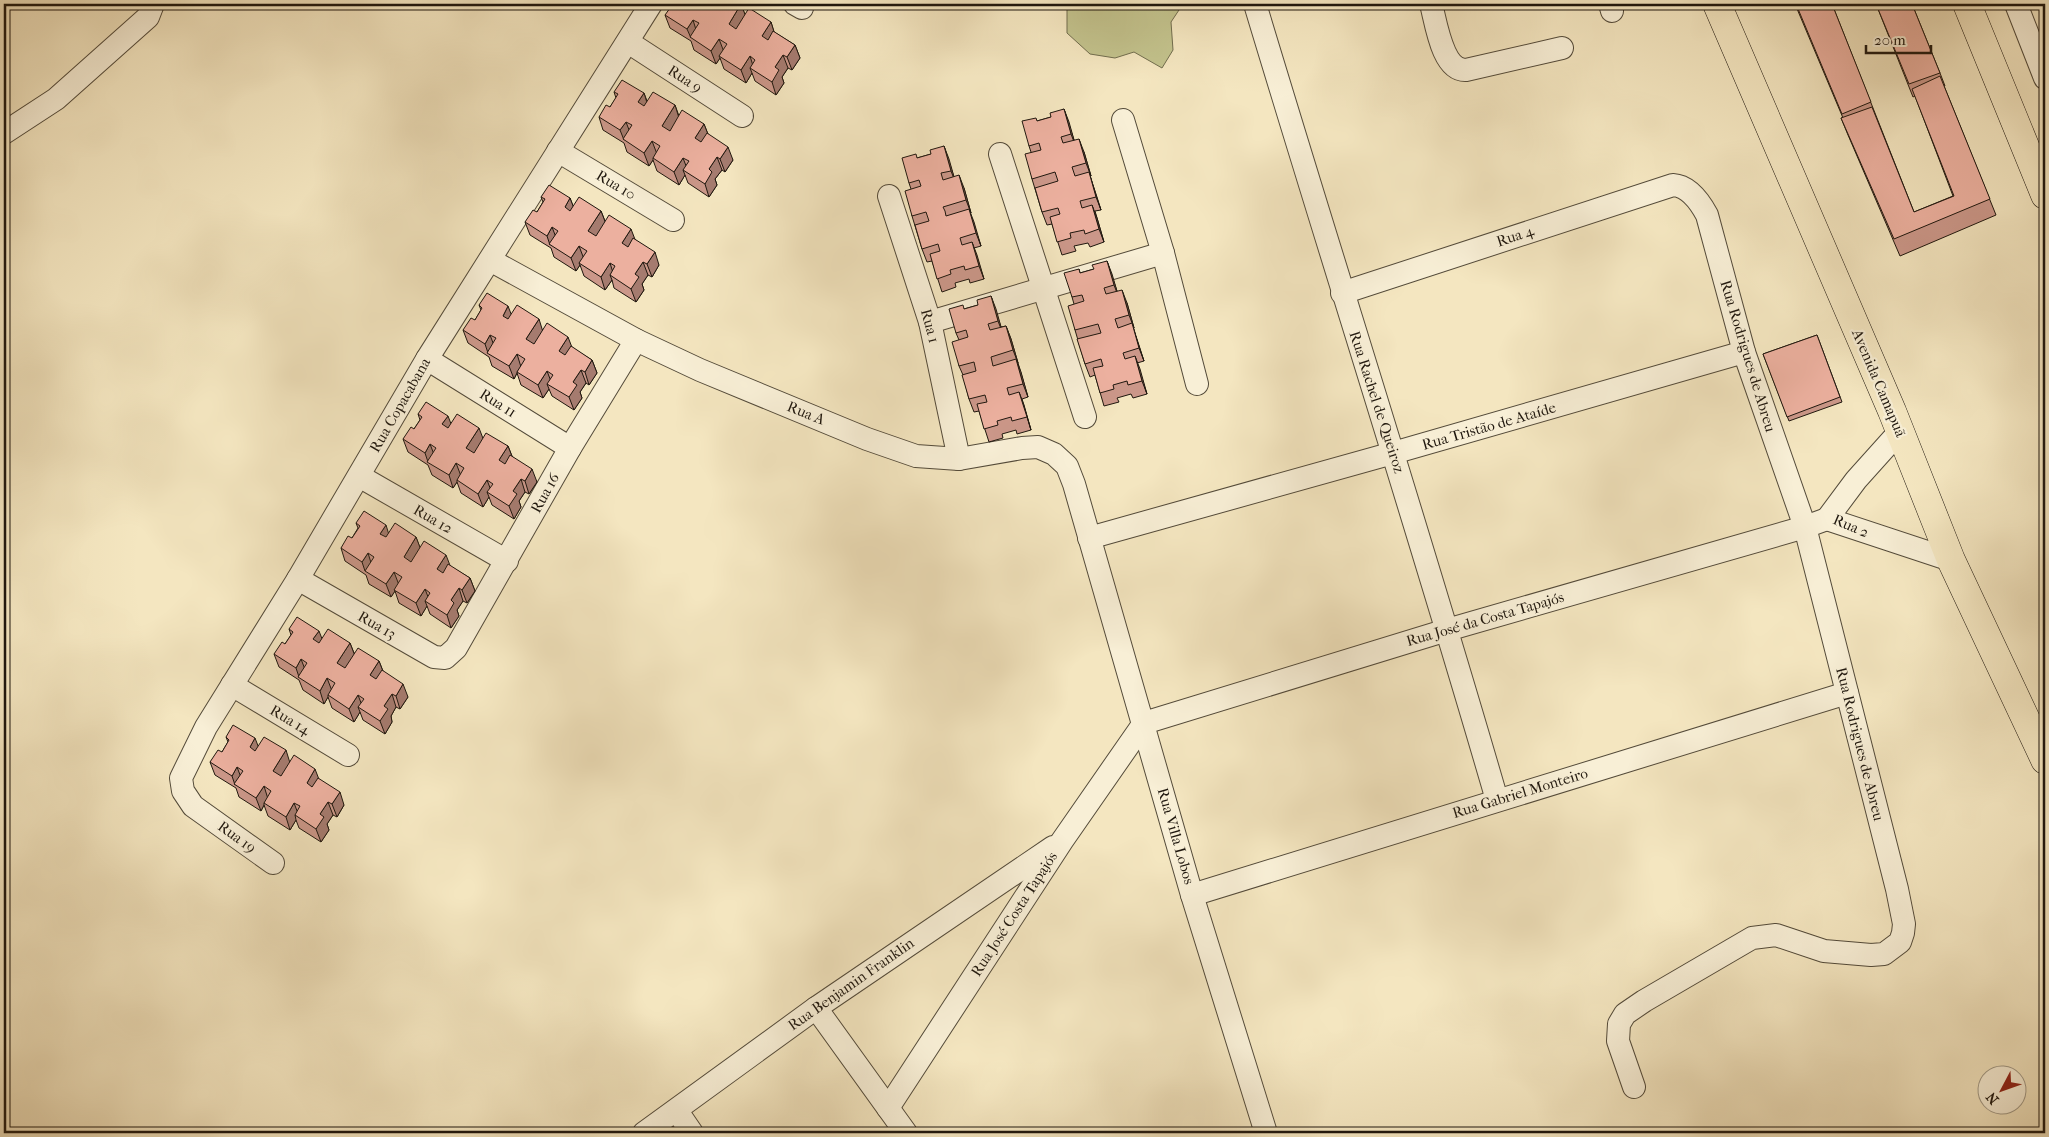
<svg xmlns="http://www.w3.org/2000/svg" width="2049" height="1137" font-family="'IM FELL French Canon',serif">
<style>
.green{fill:#c3c38d;stroke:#716d4e}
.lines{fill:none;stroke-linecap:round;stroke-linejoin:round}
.minor-casing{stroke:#544b3a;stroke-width:24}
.major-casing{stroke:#1f170e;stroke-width:29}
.minor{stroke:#f8efd6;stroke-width:22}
.major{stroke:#f4e6c0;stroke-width:28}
.wall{fill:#cb9789;stroke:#1f170e}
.shaded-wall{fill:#a57b6f;stroke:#1f170e}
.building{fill:#ecb09f;stroke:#1f170e}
.labels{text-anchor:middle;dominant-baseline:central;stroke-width:4.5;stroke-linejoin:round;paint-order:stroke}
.street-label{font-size:15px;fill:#1f170e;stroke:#f8efd6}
</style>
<rect width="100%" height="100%" fill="#f4e6c0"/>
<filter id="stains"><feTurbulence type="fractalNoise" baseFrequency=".004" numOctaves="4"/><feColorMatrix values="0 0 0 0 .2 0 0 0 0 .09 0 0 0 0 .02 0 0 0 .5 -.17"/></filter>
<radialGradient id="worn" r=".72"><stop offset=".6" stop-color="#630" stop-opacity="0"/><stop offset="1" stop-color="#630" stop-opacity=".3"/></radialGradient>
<path class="green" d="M1067,4H1179L1181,7L1171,22L1173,50L1162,68L1134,52L1115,58L1090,54L1067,33Z"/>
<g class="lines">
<g class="minor-casing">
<g id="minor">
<path d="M795,4L802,8"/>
<path d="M1255,4C1335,270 1420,534 1497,800"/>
<path d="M1431,4C1436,22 1442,71 1466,70L1562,48"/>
<path d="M1610,4L1612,11"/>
<path d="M2016,4L2045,78"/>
<path d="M628,42L742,116"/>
<path d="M1123,120L1163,253L1197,384"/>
<path d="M4,133L56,99L148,17L153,4"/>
<path d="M558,151L673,220"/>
<path d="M1000,154L1085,417"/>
<path d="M889,196L930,322L959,459"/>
<path d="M490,260L636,340L700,370L867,439L916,456L959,459L1022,448L1038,447L1054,454L1067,466L1074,484L1192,895L1266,1133"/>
<path d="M1342,293L1673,185C1689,186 1700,202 1707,215L1744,352L1805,527L1897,889L1904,924L1903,933L1900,942L1884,954L1871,955L1824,951L1776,935L1752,938L1644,1001L1625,1014L1619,1024L1618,1041L1634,1087"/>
<path d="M930,322L1163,253"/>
<path d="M427,359L570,448"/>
<path d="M359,476L507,561"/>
<path d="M1827,519L1951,560"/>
<path d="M1827,519L1856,480L1900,431"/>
<path d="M1089,538L1393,453L1744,352"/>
<path d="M298,579L434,657L445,658L456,648L570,448L636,340"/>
<path d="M232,685L348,755"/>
<path d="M273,863L193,806L183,791L181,778L206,727L298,579L427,359L651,4"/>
<path d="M1192,895L1847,693"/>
<path d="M816,1008L906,1133"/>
<path d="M888,1108L1062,841L1144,723L1447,630L1805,527L1827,519"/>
<path d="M677,1111L692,1133"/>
<path d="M644,1133L816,1008L1053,847"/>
</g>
</g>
<g class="major-casing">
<g id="major">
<path d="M1717,4L1892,411L1951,560L2045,760"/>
<path d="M1967,4L2045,195"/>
</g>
</g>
<use href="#minor" class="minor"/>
<use href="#major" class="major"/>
</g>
<g class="wall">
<path d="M741,4L745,15L771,22L774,32L795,45L800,58L792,70L788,68L782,77L784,83L776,95L755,81L752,73L746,83L724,69L720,58L716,64L694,50L691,41L670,28L665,15L677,5Z"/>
<path d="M1795,4H1832L1914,212L1953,196L1915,96L1913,97L1876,4H1912L1940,73L1945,86H1944L1996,215L1900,256L1848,135L1841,118H1843Z"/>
<path d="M614,92L644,93L647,101L675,105L679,116L704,124L708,134L733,160L725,172L722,170L715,179L717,185L709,197L688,183L685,175L679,185L657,171L653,160L649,166L627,152L624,143L603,130L599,117L610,107L616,98Z"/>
<path d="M1064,109L1074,140L1084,152L1091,176H1090L1101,210L1095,211L1104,242L1090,247L1088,243L1074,246L1076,251L1062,255L1052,224L1047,225L1042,212L1032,179L1031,152L1029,146L1037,121L1051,117Z"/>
<path d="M944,146L954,177L964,188L971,213H970L981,246L974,248L984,279L970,283L969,279L955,283L956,287L942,292L932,261L927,262L922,249L912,216L911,189L909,183L917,158L931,154Z"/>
<path d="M541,197L570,198L573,206L601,211L605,221L634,238L659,265L652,277L648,275L642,284L644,290L636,302L614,288L612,280L605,290L584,276L580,265L576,271L554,257L551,248L530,235L525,222L537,212L543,202Z"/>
<path d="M1107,261L1117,291L1127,303L1134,328H1133L1144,361L1137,363L1147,394L1133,398L1131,394L1117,398L1119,402L1104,406L1095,375L1090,377L1085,364L1075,330L1074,304L1072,297L1079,269L1080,273L1094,269Z"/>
<path d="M991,296L1001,327L1006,326L1011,339L1028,397L1022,399L1031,430L1017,434L1016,430L1002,434L1003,438L989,442L979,411L974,412L969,399L963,375L959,366V340L956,333L964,309L978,305Z"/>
<path d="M479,305L511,315L543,330L592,360L597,373L589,385L586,383L580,392L582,398L574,410L552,396L549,389L543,398L521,385L517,373L514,379L492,366L489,357L468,343L463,330L475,320L481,310Z"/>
<path d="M1817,335L1842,402L1789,421L1763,354Z"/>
<path d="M418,414L451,424L483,438L508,446L512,456L537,482L529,494L525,492L519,501L521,507L514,519L492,505L489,497L483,507L461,493L457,482L453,488L432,475L428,465L408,452L403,439L414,429L420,420Z"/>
<path d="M356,523L389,533L416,537L420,548L470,578L475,591L467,603L463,601L457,610L459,616L451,628L430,614L427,606L421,616L399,603L395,591L391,597L369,584L366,575L345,561L341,548L352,538L358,528Z"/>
<path d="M289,629L322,639L350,643L354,653L379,661L383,671L408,697L400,709L396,707L391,716L392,722L385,734L363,720L360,712L354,722L332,708L328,697L324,704L303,690L299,680L279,667L274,654L285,644L291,635Z"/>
<path d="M226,737L258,747L290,762L319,779L344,805L337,817L333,815L327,824L329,830L321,842L299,828L296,820L290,830L268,816L264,805L261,811L239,797L236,788L215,775L210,762L222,752L228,742Z"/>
</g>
<g class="shaded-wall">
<path d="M741,4L746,17L733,37L729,24Z"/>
<path d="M693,20L697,33L691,38L687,29Z"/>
<path d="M771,22L775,35L767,49L762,36Z"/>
<path d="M719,39L724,52L719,56L720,58L716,64L711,51Z"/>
<path d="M795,45L800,58L792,70L787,57Z"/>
<path d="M783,55L788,68L782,77L784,83L776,95L772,82L775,67Z"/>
<path d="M750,56L754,69L750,68L752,73L746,83L741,70Z"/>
<path d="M644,93L648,106L643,115L638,102Z"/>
<path d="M675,105L679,118L666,139L662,126Z"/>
<path d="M1064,109L1069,122L1076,147L1071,134Z"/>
<path d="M626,122L631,135L624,140L620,130Z"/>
<path d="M704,124L709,137L700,151L695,138Z"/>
<path d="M1079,139L1084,152L1091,176L1086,163Z"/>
<path d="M652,141L657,154L653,158V160L649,166L644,153Z"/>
<path d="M944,146L949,159L956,184L951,171Z"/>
<path d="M728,147L733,160L725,172L720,159Z"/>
<path d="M717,157L722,170L715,179L717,185L709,197L705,184L709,169Z"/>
<path d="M683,158L688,171L683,170L685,175L679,185L674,172Z"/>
<path d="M1089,172L1093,185L1101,210L1096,197Z"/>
<path d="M959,175L964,188L971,213L966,200Z"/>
<path d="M570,198L575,211L569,220L565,207Z"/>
<path d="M1092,205L1097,218L1104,242L1099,229Z"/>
<path d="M969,209L974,222L981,246L976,233Z"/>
<path d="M601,211L606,224L593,244L588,231Z"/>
<path d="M552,227L557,240L550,245L547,236Z"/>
<path d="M631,229L636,242L626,256L622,243Z"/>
<path d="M972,242L977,255L984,279L979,266Z"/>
<path d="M579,246L584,259L579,263L580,265L576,271L571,258Z"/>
<path d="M655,252L659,265L652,277L647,264Z"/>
<path d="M1107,261L1112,274L1119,298L1114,285Z"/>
<path d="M643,262L648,275L642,284L644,290L636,302L631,289L635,274Z"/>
<path d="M610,263L614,276L610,275L612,280L605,290L601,277Z"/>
<path d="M1122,290L1127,303L1134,328L1129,315Z"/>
<path d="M991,296L996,309L1003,334L998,321Z"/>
<path d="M508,306L513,319L507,329L503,316Z"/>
<path d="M539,319L543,332L531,352L526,339Z"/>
<path d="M1132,323L1136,336L1144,361L1139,348Z"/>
<path d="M1006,326L1011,339L1018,363L1013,350Z"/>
<path d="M490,335L495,348L488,353L485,344Z"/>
<path d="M568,337L573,350L564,364L559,351Z"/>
<path d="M517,354L521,367L517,372V373L514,379L509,366Z"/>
<path d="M1135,356L1140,369L1147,394L1142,381Z"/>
<path d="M1016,359L1021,372L1028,397L1023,384Z"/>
<path d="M592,360L597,373L589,385L585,372Z"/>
<path d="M581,370L586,383L580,392L582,398L574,410L569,397L573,382Z"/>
<path d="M547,371L552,384H547L549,389L543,398L538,385Z"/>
<path d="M1019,392L1024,405L1031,430L1027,417Z"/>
<path d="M448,416L453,429L447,437L442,424Z"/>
<path d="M479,428L484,441L471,461L466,448Z"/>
<path d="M430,444L435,457L428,462L425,453Z"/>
<path d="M508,446L513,459L504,473L499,460Z"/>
<path d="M456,463L461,476L457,480V482L453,488L449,475Z"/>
<path d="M532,469L537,482L529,494L525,481Z"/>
<path d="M521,479L525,492L519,501L521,507L514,519L509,506L513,491Z"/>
<path d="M487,480L492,493L487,492L489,497L483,507L478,494Z"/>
<path d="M386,525L390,538L385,547L380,534Z"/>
<path d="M416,537L421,550L408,570L404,557Z"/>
<path d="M368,553L372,566L365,571L362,562Z"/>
<path d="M446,555L451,568L442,582L437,569Z"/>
<path d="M394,572L399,585L394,590L395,591L391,597L386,584Z"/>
<path d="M470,578L475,591L467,603L462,590Z"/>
<path d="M459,588L463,601L457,610L459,616L451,628L447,615L451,600Z"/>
<path d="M425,589L430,602L425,601L427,606L421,616L416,603Z"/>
<path d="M319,631L324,644L318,652L313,639Z"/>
<path d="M350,643L355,656L342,676L337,663Z"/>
<path d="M301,659L306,672L299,677L296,668Z"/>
<path d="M379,661L384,674L375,688L370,675Z"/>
<path d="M327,678L332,691L328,695V697L324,704L320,691Z"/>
<path d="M403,684L408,697L400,709L396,696Z"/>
<path d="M392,694L396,707L391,716L392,722L385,734L380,721L384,706Z"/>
<path d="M358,695L363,708L358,707L360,712L354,722L349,709Z"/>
<path d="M255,738L260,751L254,760L250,747Z"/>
<path d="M286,750L290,763L278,784L273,771Z"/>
<path d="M237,767L242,780L235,785L232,776Z"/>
<path d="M315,769L320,782L311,796L307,783Z"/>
<path d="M264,786L268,799L264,803V805L261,811L256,798Z"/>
<path d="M340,792L344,805L337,817L332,804Z"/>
<path d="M328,802L333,815L327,824L329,830L321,842L316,829L320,814Z"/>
<path d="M294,803L299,816L295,815L296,820L290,830L286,817Z"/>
</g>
<g class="building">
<path d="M673,4H675L677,5L678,4H741L729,24L736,29L749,8L771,22L762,36L768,40L773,31L795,45L787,57L783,55L775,67L779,70L772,82L750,68L755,60L750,56L741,70L719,56L727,44L719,39L711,51L690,37L699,23L693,20L687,29L665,15Z"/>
<path d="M1796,4H1832L1871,102L1842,114Z"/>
<path d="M1876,4H1912L1940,73L1909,84Z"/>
<path d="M1940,76L1990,199L1894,239L1841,118L1872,107L1914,212L1954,196L1912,89Z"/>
<path d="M622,80L644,93L638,102L644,106L653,92L675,105L662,126L670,131L682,110L704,124L695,138L701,142L707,133L728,147L720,159L717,157L709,169L712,172L705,184L683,170L689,161L683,158L674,172L653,158L660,146L652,141L644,153L623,139L632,125L626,122L620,130L599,117L606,105L610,107L618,94L614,92Z"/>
<path d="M1064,109L1071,134L1061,137L1063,143L1079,139L1086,163L1072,167L1075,176L1089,172L1096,197L1080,201L1082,208L1092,205L1099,229L1085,234L1084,230L1070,233L1071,238L1057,242L1050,217L1060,214L1058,208L1042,212L1035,188L1058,181L1055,172L1032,179L1025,154L1041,150L1039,143L1029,146L1022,121L1036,118L1037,121L1051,117L1050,113Z"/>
<path d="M944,146L951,171L941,173L943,180L959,175L966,200L943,207L945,211L946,216L969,209L976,233L960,238L962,245L972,242L979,266L965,270L964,266L950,270L951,274L937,279L930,254L940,251L938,244L922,249L915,225L929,221L926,212L912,216L905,191L921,186L919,180L909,183L902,158L916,154L917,158L931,154L930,150Z"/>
<path d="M549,185L570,198L565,207L570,211L579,197L601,211L588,231L596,236L609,215L631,229L622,243L628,247L633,238L655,252L647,264L643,262L635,274L639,277L631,289L610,275L615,266L610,263L601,277L579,263L587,251L579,246L571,258L549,244L558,231L552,227L547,236L525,222L533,210L537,212L545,199L541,197Z"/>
<path d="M1107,261L1114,285L1104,288L1106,294L1122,290L1129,315L1115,319L1118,328L1132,323L1139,348L1123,353L1125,359L1135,356L1142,381L1128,385L1127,381L1113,385L1114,389L1100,393L1093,368L1103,366L1101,359L1085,364L1077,339L1101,333L1098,324L1075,330L1068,306L1084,301L1082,295L1072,297L1064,273L1079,269L1080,273L1094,269L1092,265Z"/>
<path d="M487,293L508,306L503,316L508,319L517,305L539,319L526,339L534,344L547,323L568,337L559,351L565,355L571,346L592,360L585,372L581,370L573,382L577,385L569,397L547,384L553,375L547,371L538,385L517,372L525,359L517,354L509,366L487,353L496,338L490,335L485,344L463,330L471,318L475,320L482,308L479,305Z"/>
<path d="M991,296L998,321L988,324L990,330L1006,326L1013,350L991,357L993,366L1016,359L1023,384L1007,388L1009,395L1019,392L1027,417L1012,421L1011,417L997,421L998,425L984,429L977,404L987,402L985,395L969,399L962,375L976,371L974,362L959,366L952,342L968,337L966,330L956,333L949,309L963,305L964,309L978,305L977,300Z"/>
<path d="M1817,335L1840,397L1787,417L1763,354Z"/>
<path d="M426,402L448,416L442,424L448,428L457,414L479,428L466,448L474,453L486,433L508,446L499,460L505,464L510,455L532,469L525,481L521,479L513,491L517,494L509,506L487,492L493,484L487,480L478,494L457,480L464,468L456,463L449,475L427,462L436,448L430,444L425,453L403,439L411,427L414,429L422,417L418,414Z"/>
<path d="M364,511L386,525L380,534L386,537L395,523L416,537L404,557L411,562L424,541L446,555L437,569L443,573L448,564L470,578L462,590L459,588L451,600L454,603L447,615L425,601L430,593L425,589L416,603L394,590L402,577L394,572L386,584L365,571L374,557L368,553L362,562L341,548L348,536L352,538L360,526L356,523Z"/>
<path d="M297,617L319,631L313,639L319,643L328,629L350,643L337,663L345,668L358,648L379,661L370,675L376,679L382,670L403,684L396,696L392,694L384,706L388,709L380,721L358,707L364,699L358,695L349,709L328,695L335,683L327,678L320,691L298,677L307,663L301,659L296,668L274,654L282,642L285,644L293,632L289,629Z"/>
<path d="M233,725L255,738L250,747L255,751L264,737L286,750L273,771L281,776L294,755L315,769L307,783L312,787L318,778L340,792L332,804L328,802L320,814L324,817L316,829L295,815L300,806L294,803L286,817L264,803L271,791L264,786L256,798L234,784L243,771L237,767L232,776L210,762L218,750L222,752L229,740L226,737Z"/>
</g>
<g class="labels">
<g class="street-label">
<text transform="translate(685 79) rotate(33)">Rua 9</text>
<text transform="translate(616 185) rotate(31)">Rua 10</text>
<text transform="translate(1515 236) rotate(-18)">Rua 4</text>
<text transform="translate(930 326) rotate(75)">Rua 1</text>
<text transform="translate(1748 356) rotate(73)">Rua Rodrigues de Abreu</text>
<text transform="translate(1879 383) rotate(67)">Avenida Camapuã</text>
<text transform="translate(1377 402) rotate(72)">Rua Rachel de Queiroz</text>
<text transform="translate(498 403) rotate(32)">Rua 11</text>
<text transform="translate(400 405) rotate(-60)">Rua Copacabana</text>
<text transform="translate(806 413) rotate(22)">Rua A</text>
<text transform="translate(1489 426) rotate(-16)">Rua Tristão de Ataíde</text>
<text transform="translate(545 493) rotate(-61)">Rua 16</text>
<text transform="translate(433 519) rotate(30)">Rua 12</text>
<text transform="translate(1851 526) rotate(23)">Rua 2</text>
<text transform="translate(1485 619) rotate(-16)">Rua José da Costa Tapajós</text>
<text transform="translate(377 625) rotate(30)">Rua 13</text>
<text transform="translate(290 720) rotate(31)">Rua 14</text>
<text transform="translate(1860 744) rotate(76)">Rua Rodrigues de Abreu</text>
<text transform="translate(1520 793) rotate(-17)">Rua Gabriel Monteiro</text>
<text transform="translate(1176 836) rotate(74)">Rua Villa Lobos</text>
<text transform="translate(237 837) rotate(36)">Rua 19</text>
<text transform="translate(1014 914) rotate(-57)">Rua José Costa Tapajós</text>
<text transform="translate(851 984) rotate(-35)">Rua Benjamin Franklin</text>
</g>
</g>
<rect width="2049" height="1137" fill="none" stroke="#f4e6c0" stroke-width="20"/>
<rect x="5" y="5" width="2039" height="1127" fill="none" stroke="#1f170e" stroke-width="2.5"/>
<rect x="10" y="10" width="2029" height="1117" fill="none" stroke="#1f170e"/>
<g transform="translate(2002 1090) rotate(229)"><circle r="24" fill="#f8efd6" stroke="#a19986"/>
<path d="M0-4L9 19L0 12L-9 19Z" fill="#8f2418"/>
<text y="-8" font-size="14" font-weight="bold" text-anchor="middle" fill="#1f170e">N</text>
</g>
<path d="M1866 45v8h65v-8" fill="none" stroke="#1f170e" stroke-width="2.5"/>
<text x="1874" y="45" font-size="15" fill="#1f170e" stroke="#f8efd6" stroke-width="4" paint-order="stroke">20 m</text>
<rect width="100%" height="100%" filter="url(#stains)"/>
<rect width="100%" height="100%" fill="url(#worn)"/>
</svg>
